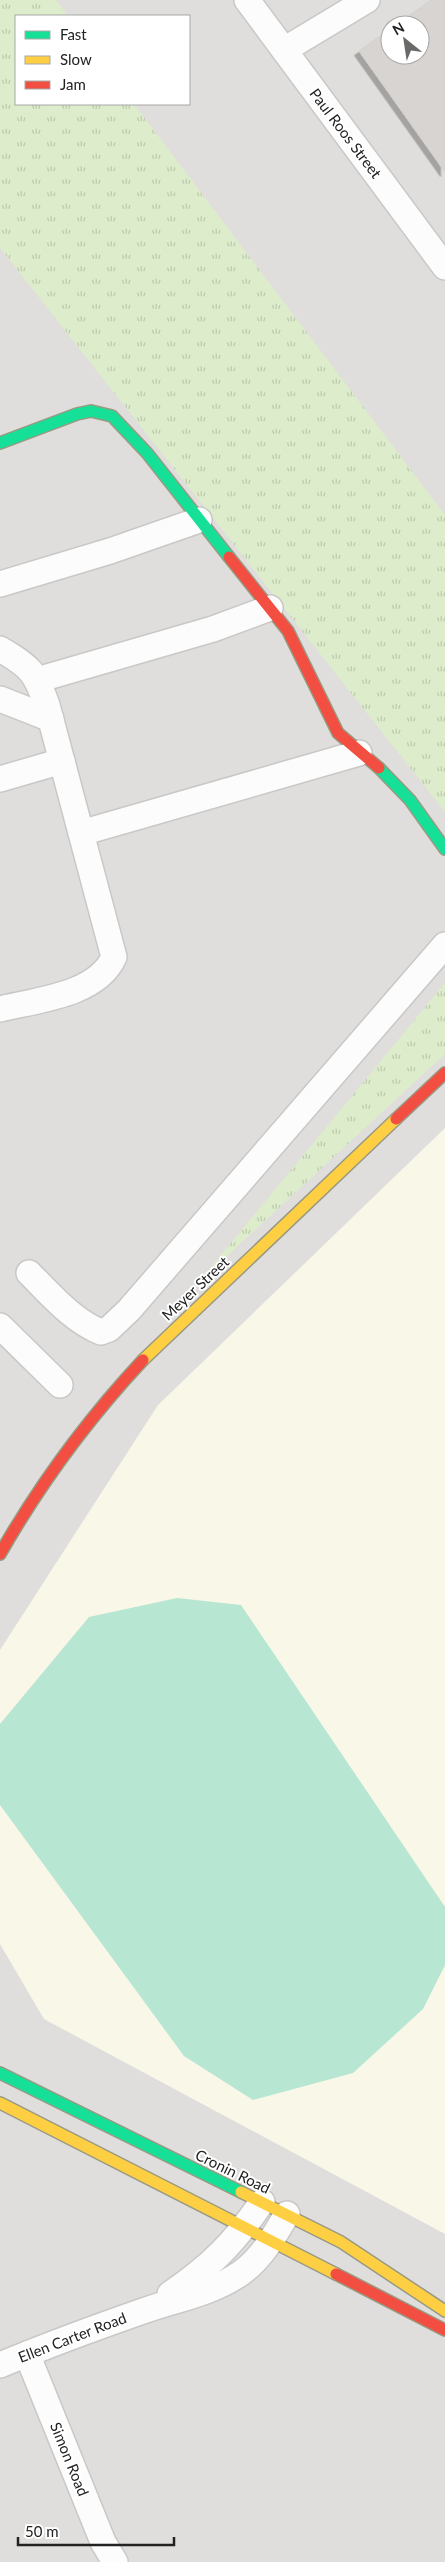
<svg xmlns="http://www.w3.org/2000/svg" width="445" height="2562" font-family="Lato,sans-serif">
<style>
.residential{fill:#dfdedc;fill-rule:evenodd}
.education{fill:#f8f7e8}
.grass{fill:url(#grass-tufts)}
.pitch{fill:#b7e6d2}
.building{fill:#d7d4d2;stroke:#d3d0cc;filter:url(#shadow)}
.lines{fill:none;stroke-linecap:round;stroke-linejoin:round}
.street-casing{stroke:#c9c8c7;stroke-width:28}
.fast-casing{stroke:#999a82;stroke-width:14}
.slow-casing{stroke:#999a82;stroke-width:14}
.jam-casing{stroke:#999a82;stroke-width:14}
.street{stroke:#fdfcfc;stroke-width:25}
.fast{stroke:#16e098;stroke-width:11}
.slow{stroke:#ffcf43;stroke-width:11}
.jam{stroke:#f24e42;stroke-width:11}
.labels{text-anchor:middle;dominant-baseline:central;stroke-width:4;stroke-linejoin:round;paint-order:stroke}
.street-label{font-size:15px;fill:#222;stroke:#fff}
</style>
<defs>
<pattern id="grass-tufts" width="24" height="20" patternUnits="userSpaceOnUse" patternTransform="scale(1.25)"><rect width="24" height="20" fill="#ddeccb"/><path d="M3 7l-1-3M5 7V3M7 7l1-3M15 17l-1-3M17 17v-4M19 17l1-3" fill="none" stroke="#bdcaae"/></pattern>
<filter id="shadow"><feDropShadow dx="-4.5" dy="4.5" stdDeviation="0" flood-color="#0004"/></filter>
</defs>
<rect width="100%" height="100%" fill="#f0eeeb"/>
<path class="residential" d="M0,0H445V2562H0ZM16,16H189V104H16ZM390,25H420V55H390Z"/>
<path class="education" d="M445,1128V2234L44,2019L0,1944V1650L158,1405Z"/>
<g class="grass">
<path d="M0,0H56L68,16H16V104H134L445,515V812L0,248Z"/>
<path d="M445,983V1054L198,1283Z"/>
</g>
<path class="pitch" d="M177,1598L241,1605L445,1907V1965L423,2009L353,2073L253,2100L184,2056L0,1805V1724L89,1617Z"/>
<path class="building" d="M431,0H445V172L359,51L390,29V55H420V25H396Z"/>
<g class="lines">
<g class="street-casing">
<g id="street">
<path d="M247,0L445,267"/>
<path d="M284,50L367,0"/>
<path d="M0,584L110,551L199,520"/>
<path d="M0,649C31,667 35,672 47,705L114,957C97,995 37,1000 0,1009"/>
<path d="M37,680L213,629L270,608"/>
<path d="M0,699L51,719"/>
<path d="M0,779L62,761"/>
<path d="M81,833L359,753"/>
<path d="M29,1273C50,1294 73,1321 101,1332L109,1329L129,1310L445,945"/>
<path d="M0,1326L60,1385"/>
<path d="M170,2294C211,2266 234,2243 262,2202"/>
<path d="M27,2354L103,2542L115,2562"/>
<path d="M0,2365C48,2345 97,2327 146,2310C178,2299 213,2293 241,2273C261,2259 275,2235 287,2214"/>
</g>
</g>
<g class="fast-casing">
<g id="fast">
<path d="M0,443L77,414L91,411L112,416L147,453L229,557"/>
<path d="M379,768L410,800L445,849"/>
<path d="M0,2073L241,2192"/>
</g>
</g>
<g class="slow-casing">
<g id="slow">
<path d="M143,1360L396,1119"/>
<path d="M0,2103L336,2274"/>
<path d="M241,2192L341,2242L445,2311"/>
</g>
</g>
<g class="jam-casing">
<g id="jam">
<path d="M229,557L288,631L338,733L379,768"/>
<path d="M396,1119L445,1073"/>
<path d="M0,1554C40,1484 88,1419 143,1360"/>
<path d="M336,2274L445,2330"/>
</g>
</g>
<use href="#street" class="street"/>
<use href="#fast" class="fast"/>
<use href="#slow" class="slow"/>
<use href="#jam" class="jam"/>
</g>
<g class="labels">
<g class="street-label">
<text transform="translate(346 133) rotate(53)">Paul Roos Street</text>
<text transform="translate(195 1288) rotate(-43)">Meyer Street</text>
<text transform="translate(233 2171) rotate(26)">Cronin Road</text>
<text transform="translate(72 2337) rotate(-21)">Ellen Carter Road</text>
<text transform="translate(70 2459) rotate(68)">Simon Road</text>
</g>
</g>
<rect x="15" y="15" width="175" height="90" fill="#ffffff" stroke="#a7a7a7"/>
<rect x="25" y="31" width="25" height="8" fill="#16e098" stroke="#a7a7a7"/>
<text x="60" y="40" font-size="15" fill="#222222">Fast</text>
<rect x="25" y="56" width="25" height="8" fill="#ffcf43" stroke="#a7a7a7"/>
<text x="60" y="65" font-size="15" fill="#222222">Slow</text>
<rect x="25" y="81" width="25" height="8" fill="#f24e42" stroke="#a7a7a7"/>
<text x="60" y="90" font-size="15" fill="#222222">Jam</text>
<g transform="translate(405 40) rotate(330)"><circle r="24" fill="#ffffff" stroke="#a7a7a7"/>
<path d="M0-4L9 19L0 12L-9 19Z" fill="#6a6968"/>
<text y="-8" font-size="14" font-weight="bold" text-anchor="middle" fill="#222222">N</text>
</g>
<path d="M18 2537v8h156v-8" fill="none" stroke="#222222" stroke-width="2.5"/>
<text x="25" y="2537" font-size="15" fill="#222222" stroke="#ffffff" stroke-width="4" paint-order="stroke">50 m</text>
</svg>
